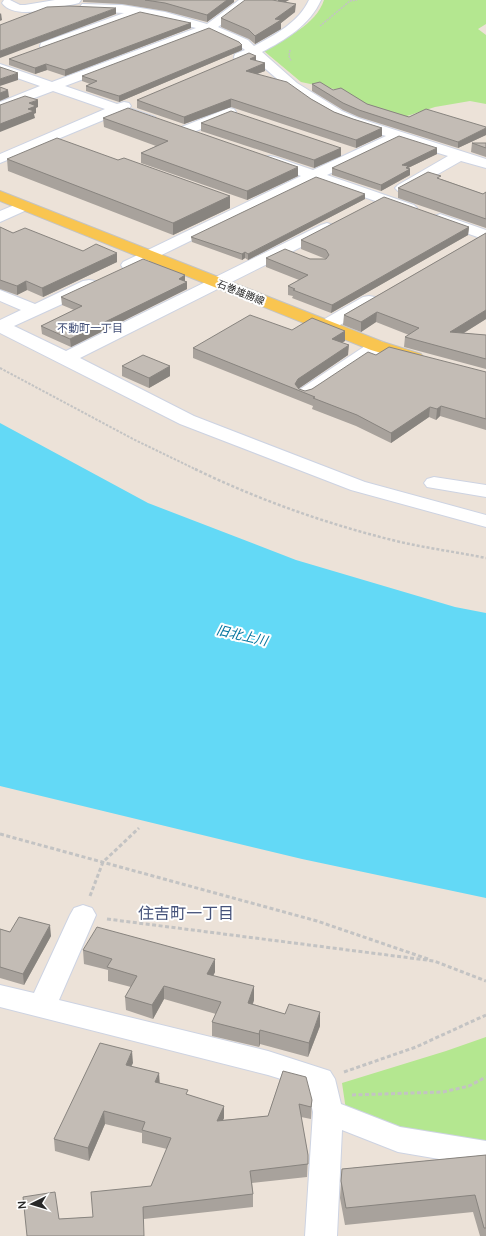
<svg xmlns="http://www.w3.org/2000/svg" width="486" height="1236" font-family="Manrope,'Noto Sans JP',sans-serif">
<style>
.green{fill:#b4e790}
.water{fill:#63d9f6}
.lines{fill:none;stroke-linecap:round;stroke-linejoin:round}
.minor-casing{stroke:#cdd3e2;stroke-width:2}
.major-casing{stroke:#c3c3c3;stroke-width:2}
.path-far3{stroke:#c3c3c3;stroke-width:1.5;stroke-dasharray:2 1;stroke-linecap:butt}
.path-far2{stroke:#c3c3c3;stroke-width:2;stroke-dasharray:2.5 1.5;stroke-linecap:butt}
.path-far1{stroke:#c3c3c3;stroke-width:2.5;stroke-dasharray:3 2;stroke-linecap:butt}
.path{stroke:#c3c3c3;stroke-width:3;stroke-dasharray:4 2.5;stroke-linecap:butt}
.minor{fill:#fff;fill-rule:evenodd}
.major{fill:#f9c550;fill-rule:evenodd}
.wall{fill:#a8a29c}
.shaded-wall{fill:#88847f}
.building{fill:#c3bcb5;stroke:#88847f}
.labels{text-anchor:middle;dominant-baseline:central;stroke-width:4;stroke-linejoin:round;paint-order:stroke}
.far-street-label{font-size:10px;fill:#282828;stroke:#fff}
.far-neighbourhood-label{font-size:11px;fill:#46537b;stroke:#fff}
.water-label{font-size:13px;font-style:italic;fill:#05759f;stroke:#fff}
.near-neighbourhood-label{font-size:16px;fill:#46537b;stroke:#fff}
</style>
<rect width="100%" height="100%" fill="#ece2d8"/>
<g class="green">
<path d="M324,0H486V24L478,29L486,35V104L470,101L435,107L404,117L366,106L343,91L301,82L264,51C285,38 316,25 324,0Z"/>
<path d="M486,1037V1141L414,1132L346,1110L342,1083L446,1051Z"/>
</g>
<path class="water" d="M0,423L148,503L296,560L455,607L486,613V898L302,859L0,786Z"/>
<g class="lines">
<g class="minor-casing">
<g id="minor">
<path d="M4,0H10L20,5H25L55,0H81L79,3L75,4C56,7 15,21 2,3Z"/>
<path d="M239,0H253L218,27L248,40L254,46C275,35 299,22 309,0H321C310,25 285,40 262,52L297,83L342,111L358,118L486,159V168L461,161L408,191L403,193L398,191L395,188L398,185L448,156L399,141L327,175L414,205L417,208L414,211L409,213L404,211L315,180L135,268L129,270L123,268L121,265L123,262L301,176L265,163L263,160L265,157L270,156L275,157L313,170L386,136C368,131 350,126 333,117C302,102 277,79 252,57L240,61L235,60L234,57L235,54L245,50L240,46L209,32L65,86L117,104L124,102L129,103L131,106L129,108L155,117L157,120L155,123C144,126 129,117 118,114L0,163V154L105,109L53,91L0,111V102L40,86L0,72V64L52,82L196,28L164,20L140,16L51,49H41L40,46L41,43L124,13L86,11L82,10L80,7L82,4L122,5L165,12L207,24Z"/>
<path d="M229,108L234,109L236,112L234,115L189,134L184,135L179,134L177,131L179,128Z"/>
<path d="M24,201L29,203L32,206L29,209L0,222V211Z"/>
<path d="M440,214L486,230V240L435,222L432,219L435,216Z"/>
<path d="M327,223L333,225L335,228L333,231L80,358L194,416L365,482L486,515V527L351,490L180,424L0,333V320L21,310L0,301V290L35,304L83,281L89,280L95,281L97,285L95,289L14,326L66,351L321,225Z"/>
<path d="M369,296L375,297L377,301L375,305L333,329L327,330L321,329L318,325L321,321L363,297Z"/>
<path d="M377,341L383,342L386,346L383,350L311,398L305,400L299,398L296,394L299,390L371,342Z"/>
<path d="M434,477L486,485V497L427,487L424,483L427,479Z"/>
<path d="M83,905L92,908L96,915L59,1000L268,1051L330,1071L335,1079L341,1104L400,1127L486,1141V1167L398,1152L342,1130L337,1236H305L313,1112L307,1087L268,1075L0,1007V985L34,993L70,915L74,908Z"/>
</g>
</g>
<g class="major-casing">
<path id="major" d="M0,191L383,342L421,354L424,358L421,362L415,363L371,350L0,201Z"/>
</g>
<g class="path-far3">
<path d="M320,26L350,1L357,0"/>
<path d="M290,50L289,56L291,61"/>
</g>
<path class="path-far2" d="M0,368L133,439L197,470"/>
<path class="path-far1" d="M195,469C259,500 327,524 396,541C426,548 456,552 486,558"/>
<g class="path">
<path d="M0,834L317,921L428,959"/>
<path d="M90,896L103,862L139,828"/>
<path d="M107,919L434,961L486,981"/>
<path d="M344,1072L416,1047L486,1015"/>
<path d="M352,1095L443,1092L469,1086L486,1077"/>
</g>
<use href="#minor" class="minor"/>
<use href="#major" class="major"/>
</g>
<g class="wall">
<path d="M83,0H234V2L207,22L165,11L122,4L83,2Z"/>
<path d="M278,0H289L285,2L295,12L281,23V29L255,44L249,39L221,27V18L278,1Z"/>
<path d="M191,23V28L65,76L47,70L35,74L9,65V59Z"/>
<path d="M242,50L119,102L86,91V86L90,84L82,81V76Z"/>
<path d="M256,56V61L265,63V71L257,74L311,99L334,112L353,119L382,128V136L356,148L231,107L184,124L137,108V100Z"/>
<path d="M312,84L333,90L367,104L409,117L486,127V135L458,148L359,117L343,110L312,91Z"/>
<path d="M103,118L298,176L247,200L141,163V153L156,146L104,127Z"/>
<path d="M201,123L341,148V156L314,168L201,131Z"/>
<path d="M472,143H486V157L471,152Z"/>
<path d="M437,148V154L408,168L410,169V175L381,191L332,175V168Z"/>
<path d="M7,159L230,196V208L173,235L8,171Z"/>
<path d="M441,179L483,194L486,192V228L398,198V188Z"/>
<path d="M365,199L248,260L245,258L242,260L192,242L191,237Z"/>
<path d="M0,227L13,233L83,251L117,262L43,297L27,290L17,295L0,289Z"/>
<path d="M469,227L468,235L331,313L292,298L293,296L288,295V286L299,280L266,267V258L326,259L301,249V240Z"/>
<path d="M486,233V319L464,333L486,335V369L404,347L405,337L409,335L376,322L361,332L343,325L344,315Z"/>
<path d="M185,275V281L187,282V289L71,347L42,334L41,326L74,310L62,305L61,297Z"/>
<path d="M292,330L345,331V341L342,342L348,355L298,389L305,391L312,389L376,355L486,372V430L440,416L436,420L429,417L391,443L356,426L312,409L313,406L193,358V348Z"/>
<path d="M122,366L170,376L149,388L122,376Z"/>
<path d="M0,929L10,932L51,936L24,985L0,978Z"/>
<path d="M83,950L215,972L213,976L254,986V1000L253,1004L320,1026L308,1057L260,1044L259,1047L212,1036V1022L216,1014L164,999L153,1019L126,1010L125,997L131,987L108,981V970L84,964Z"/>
<path d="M133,1063L131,1066L159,1083L188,1095L224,1106V1118L223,1120L268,1116L283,1071L312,1100L311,1119L301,1117L308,1155L307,1177L252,1183L253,1194V1207L144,1219H59L93,1217L151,1186L167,1149L142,1143V1133L105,1124L89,1161L55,1151L54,1139Z"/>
<path d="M486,1155V1236H480L473,1212L345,1225L340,1198L342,1169Z"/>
</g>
<g class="shaded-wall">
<path d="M227,0H234V2L207,22V15Z"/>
<path d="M278,0H289L278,6Z"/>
<path d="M296,4L295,12L281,23V29L255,44V36L275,19Z"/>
<path d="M116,8V14L0,58V51Z"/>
<path d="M1,13L2,20L0,21V14Z"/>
<path d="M191,23V28L65,76V70Z"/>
<path d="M242,45V50L119,102V96Z"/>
<path d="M256,56V63L250,59Z"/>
<path d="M265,63V71L246,78V71Z"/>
<path d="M46,64L47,70L35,74V68Z"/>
<path d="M18,73V80L0,86V79Z"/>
<path d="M8,90L9,97L0,101V93Z"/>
<path d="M231,99V107L184,124V117Z"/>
<path d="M38,100V107L36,108V113L34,114L35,118L0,132V124L29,103Z"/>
<path d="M382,128V136L356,148V140Z"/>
<path d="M486,128V135L458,148V142Z"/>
<path d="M341,148V156L314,168V160Z"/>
<path d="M437,148V154L408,168L410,169V175L381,191V185L402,165Z"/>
<path d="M298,167V176L247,200V191Z"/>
<path d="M365,194V199L248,260V254Z"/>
<path d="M230,196V208L173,235V223Z"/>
<path d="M469,227L468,235L331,313L332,305Z"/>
<path d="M245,252V258L242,260V254Z"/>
<path d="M117,253V262L43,297L42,288Z"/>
<path d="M185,275V283L187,282V289L71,347L70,339Z"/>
<path d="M26,281L27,290L17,295V286Z"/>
<path d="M486,310V319L449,342L450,332Z"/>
<path d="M377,312L376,322L361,332V322Z"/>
<path d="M345,331V341L331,349L332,339Z"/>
<path d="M349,345L348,355L298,389L295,384L298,379Z"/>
<path d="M170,366V376L149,388V378Z"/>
<path d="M441,406L440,416L436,420L437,409Z"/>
<path d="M430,407L429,417L391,443V433Z"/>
<path d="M50,925L51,936L24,985L23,974Z"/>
<path d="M215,959V972L207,988V974Z"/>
<path d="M164,986V999L153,1019L152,1005Z"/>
<path d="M254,986V1000L248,1016V1003Z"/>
<path d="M320,1012V1026L308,1057L309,1043Z"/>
<path d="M260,1030V1044L259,1047V1034Z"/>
<path d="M132,1051L133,1063L126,1077V1065Z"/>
<path d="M159,1073L160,1086L155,1082Z"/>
<path d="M224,1106V1118L217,1133V1121Z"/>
<path d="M104,1111L105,1124L89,1161L88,1148Z"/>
</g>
<g class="building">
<path d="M145,0H227L207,15L165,3Z"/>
<path d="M245,0H272L296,4L275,19L281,20L255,36L249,30L221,18Z"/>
<path d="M70,6L116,8L0,51V25L47,7Z"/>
<path d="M140,12L191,23L65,70L46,64L35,68L9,59Z"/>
<path d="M209,28L239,42L242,45L119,96L86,86L97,81L82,76Z"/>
<path d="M249,53L256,56L250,59L265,63L246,71L287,82L311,99L334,112L353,119L382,128L356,140L231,99L184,117L137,100Z"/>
<path d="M0,67L18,73L0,79Z"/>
<path d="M320,82L333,90L341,88L367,104L409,117L426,109L486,127V128L458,142L359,110L343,103L312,84Z"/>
<path d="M0,87L8,90L0,93Z"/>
<path d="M25,96L38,100L29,103L36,106L28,109L34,111L0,124V105Z"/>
<path d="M128,108L298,167L247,191L141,153L168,141L103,118Z"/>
<path d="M231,111L341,148L314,160L201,123Z"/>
<path d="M399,136L437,148L402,165L408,166L406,168L410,169L381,185L332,168Z"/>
<path d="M57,138L118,160L124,158L230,196L173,223L7,159Z"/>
<path d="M472,143H486V148Z"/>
<path d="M428,172L441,176L437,178L483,194L486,192V219L398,188Z"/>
<path d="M316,177L365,194L248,254L245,252L242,254L191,237Z"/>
<path d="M384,197L469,227L332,305L293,290L295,289L288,286L308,275L266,258L285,249L310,259H326L329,255L326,250L301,240Z"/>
<path d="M0,227L13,233L25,228L83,251L96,244L117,253L42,288L26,281L17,286L0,280Z"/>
<path d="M486,233V310L450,332L486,335V359L405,337L419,328L377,312L361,322L344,315Z"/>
<path d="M143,259L185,275L179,279L187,282L70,339L41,326L82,306L61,297Z"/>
<path d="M250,315L292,330L312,318L345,331L332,339L349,345L298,379L295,384L299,389L305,391L312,389L368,352L376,355L389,347L486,372V419L441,406L437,409L430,407L391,433L357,415L313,398L315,397L193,348Z"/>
<path d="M143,355L170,366L149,378L122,366Z"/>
<path d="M19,917L50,925L23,974L0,967V929L10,932Z"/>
<path d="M97,927L215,959L207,974L254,986L248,1003L285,1014L289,1004L320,1012L309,1043L260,1030L259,1034L212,1022L221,1002L164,986L152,1005L125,997L137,976L107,967L112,959L83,950Z"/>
<path d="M100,1043L132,1051L126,1065L159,1073L155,1082L188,1090L186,1094L224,1106L217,1121L268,1116L283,1071L306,1077L312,1100L311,1107L299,1104L308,1155V1164L250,1171L253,1194L143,1207L144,1236H27L23,1197L55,1192L59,1219L93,1217L91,1192L151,1186L171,1138L142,1130L145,1122L104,1111L88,1148L54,1139Z"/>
<path d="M486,1155V1228H484L475,1195L346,1208L341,1181L342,1169Z"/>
</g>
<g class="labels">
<g class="far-street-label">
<text transform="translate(241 292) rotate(22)">石巻雄勝線</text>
</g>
<g class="far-neighbourhood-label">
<text x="90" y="327">不動町一丁目</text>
</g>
<g class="water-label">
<text transform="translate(242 635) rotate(13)">旧北上川</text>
</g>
<g class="near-neighbourhood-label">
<text x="186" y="913">住吉町一丁目</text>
</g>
</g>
<g transform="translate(32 1204) rotate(265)" stroke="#ffffff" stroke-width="3" paint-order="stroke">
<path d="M0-3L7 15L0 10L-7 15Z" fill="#282828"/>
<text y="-6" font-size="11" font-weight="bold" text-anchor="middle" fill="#282828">N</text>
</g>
</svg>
